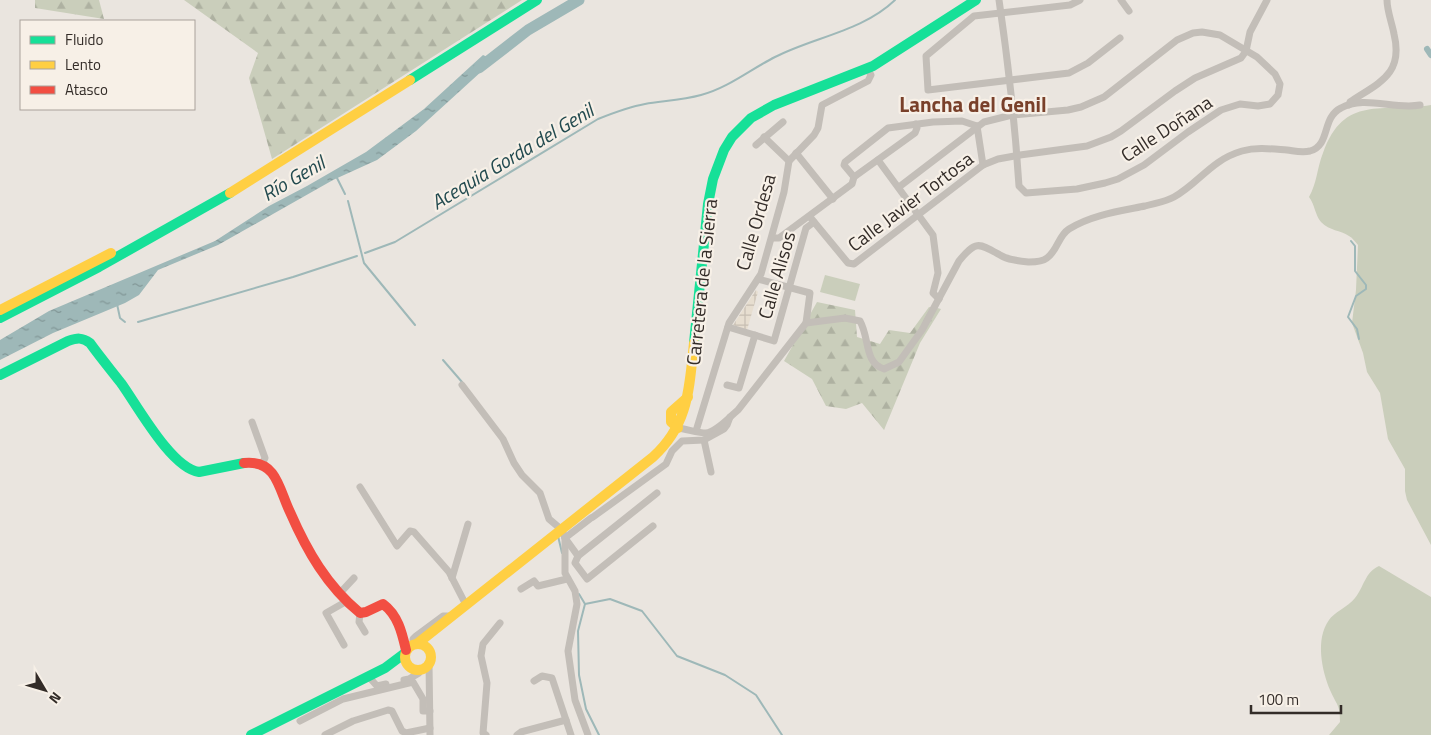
<svg xmlns="http://www.w3.org/2000/svg" width="1431" height="735" font-family="'Titillium Web',sans-serif">
<style>
.forest{fill:url(#forest-firs)}
.park{fill:#cacebb}
.plaza{fill:url(#plaza-grid)}
.water{fill:url(#water-ripples)}
.lines{fill:none;stroke-linecap:round;stroke-linejoin:round}
.stream{stroke:#9eb8b8;stroke-width:2}
.canal{stroke:#9eb8b8;stroke-width:6}
.river{stroke:#9eb8b8;stroke-width:11}
.street{stroke:#c3beb8;stroke-width:7}
.fast{stroke:#16e098;stroke-width:10}
.slow{stroke:#ffcf43;stroke-width:10}
.jam{stroke:#f24e42;stroke-width:10}
.labels{text-anchor:middle;dominant-baseline:central;stroke-width:4.5;stroke-linejoin:round;paint-order:stroke}
.street-label{font-size:19px;fill:#332c28;stroke:#f7f0e7}
.water-label{font-size:20px;font-style:italic;fill:#224a4f;stroke:#f7f0e7}
.quarter-label{font-size:21px;font-weight:bold;fill:#79402a;stroke:#f7f0e7}
</style>
<defs>
<pattern id="forest-firs" width="22" height="20" patternUnits="userSpaceOnUse" patternTransform="scale(1.25)"><rect width="22" height="20" fill="#cacebb"/><path d="M5 1l3.5 6h-7zM16 11l3.5 6h-7z" fill="#aeb1a1"/></pattern>
<pattern id="plaza-grid" width="8" height="8" patternUnits="userSpaceOnUse" patternTransform="scale(1.25)"><rect width="8" height="8" fill="#e7ded0"/><path d="M0 4h8M4 0v8" fill="none" stroke="#c7bfb3"/></pattern>
<pattern id="water-ripples" width="26" height="14" patternUnits="userSpaceOnUse" patternTransform="scale(1.25)"><rect width="26" height="14" fill="#9eb8b8"/><path d="M2 4q2-2 4 0t4 0M15 11q2-2 4 0t4 0" fill="none" stroke="#819696"/></pattern>
</defs>
<rect width="100%" height="100%" fill="#eae5df"/>
<g class="forest">
<path d="M35,0H99L104,19L35,8Z"/>
<path d="M184,0H522L272,159L249,78L258,53Z"/>
<path d="M817,302L855,310L857,337L880,344L889,330L910,333L929,307L941,309L920,343L884,430L862,403L846,409L826,406L812,379L784,361Z"/>
</g>
<g class="park">
<path d="M1431,105V545L1407,500L1405,491V469L1388,439L1380,393L1367,372L1363,353L1352,323L1356,290L1358,245C1355,242 1353,238 1349,236C1340,230 1330,231 1321,222C1315,215 1315,205 1309,197C1317,183 1317,168 1323,153C1344,94 1382,113 1431,105Z"/>
<path d="M825,275L860,284L855,301L820,292Z"/>
<path d="M1379,566L1431,597V735H1329L1340,722C1340,704 1337,706 1330,690C1322,671 1315,639 1329,620C1333,613 1348,607 1355,598C1364,587 1365,572 1379,566Z"/>
</g>
<path class="plaza" d="M756,290L758,292L747,330L733,325Z"/>
<path class="water" d="M483,55L494,60L416,131L377,160L333,180L218,245L158,270L139,295L125,303L53,333L0,360V340L49,311L215,241L269,206L307,186L366,152L424,109Z"/>
<g class="lines">
<g class="stream">
<path d="M337,178L345,194"/>
<path d="M348,201L364,263L415,325"/>
<path d="M1351,241L1355,246V271L1366,285V289L1356,296L1348,317L1357,329L1359,339"/>
<path d="M365,253L395,242L598,119C613,113 628,107 645,104C663,101 683,100 701,95C728,88 751,69 775,57C814,37 863,31 895,0"/>
<path d="M117,304L120,318L125,322"/>
<path d="M138,322L293,277L357,256"/>
<path d="M443,360L462,382"/>
<path d="M558,536L562,553"/>
<path d="M579,594L585,604L578,631L579,675L586,709L599,735"/>
<path d="M585,604L610,599L642,611L677,656L725,675L756,695L782,735"/>
</g>
<path class="canal" d="M1427,49L1431,55"/>
<path class="river" d="M479,68L528,30L579,0"/>
<g class="street">
<path d="M1080,0L1070,5L974,16L926,56L928,90L1069,73L1088,63L1120,38"/>
<path d="M1121,0L1129,11"/>
<path d="M1349,105L1350,102C1378,83 1404,75 1394,34C1392,23 1387,11 1387,0"/>
<path d="M977,126L983,165"/>
<path d="M764,137L789,161"/>
<path d="M756,145L783,122"/>
<path d="M796,153L833,199"/>
<path d="M878,160L933,235L938,273L933,293L939,299"/>
<path d="M854,177L844,165L845,162L888,128L933,122L962,121L977,126"/>
<path d="M899,187L984,122L1012,115L1068,110L1081,107L1104,97L1177,40L1193,33L1202,32L1220,35L1257,57L1275,74L1280,84L1278,95L1270,104L1258,106L1240,104L1221,110L1188,132L1144,165L1118,179L1105,183L1077,189L1026,193L1019,186C1015,124 1008,61 999,0"/>
<path d="M810,217L848,263L854,264L983,165L998,159L1020,155L1087,146L1111,137L1121,131L1175,91L1195,78L1241,58L1246,51L1250,32L1267,0"/>
<path d="M772,238H779L852,184L854,177L915,133L917,128L916,124"/>
<path d="M758,279L810,293L806,323"/>
<path d="M728,327L774,341L806,228L814,222"/>
<path d="M462,385L503,439L514,463L522,475L540,493L549,519L562,530L565,538L578,556L575,563L587,579L653,526"/>
<path d="M727,385L739,388L755,335"/>
<path d="M252,422L265,458L262,464"/>
<path d="M678,428C686,429 699,433 706,433C718,431 729,417 738,410L806,323L845,318L860,321C870,339 864,363 884,369L899,362L922,330L959,261C976,240 979,243 1000,255C1008,260 1019,261 1029,262C1035,262 1042,262 1047,258C1058,250 1058,236 1069,229C1091,215 1120,211 1145,206C1155,203 1165,202 1174,197C1199,183 1211,160 1242,151C1257,147 1272,149 1287,150C1295,151 1302,153 1310,151C1331,145 1321,118 1341,108C1364,95 1395,110 1420,105"/>
<path d="M696,431L729,323L761,274L784,192L789,161L814,135L818,128L822,105L868,81L871,75L867,68"/>
<path d="M704,440L711,472"/>
<path d="M360,487L397,546L410,531L414,532L449,572L466,605"/>
<path d="M593,517L666,464L672,451L682,441L704,440L724,429L727,425L730,417"/>
<path d="M565,538V573L575,591L577,604L568,651L575,700L588,735"/>
<path d="M565,538L591,518"/>
<path d="M578,556L657,493"/>
<path d="M452,578L468,524"/>
<path d="M521,589L534,581L538,586L567,579"/>
<path d="M340,593L354,578"/>
<path d="M360,613L359,622L365,632"/>
<path d="M413,644V639L416,636L443,616H451"/>
<path d="M344,645L326,613L347,601"/>
<path d="M429,663L430,735"/>
<path d="M368,676L377,686L386,684"/>
<path d="M404,680L409,679L419,673L420,670"/>
<path d="M534,681L542,676L552,678L571,735"/>
<path d="M300,721L343,699L413,682L423,699V711H430"/>
<path d="M325,735L353,721L388,710L392,711L402,731L406,733L430,728"/>
<path d="M486,735L483,733L487,683L481,656L483,644L500,623"/>
<path d="M517,735L521,732L566,720"/>
</g>
<g class="fast">
<path d="M410,80L537,0"/>
<path d="M0,318L99,267L230,193"/>
<path d="M694,343L708,204L713,179L724,150L732,137L751,118L774,105L873,66L976,0"/>
<path d="M0,375L68,341C77,338 82,337 90,343C100,357 111,370 121,383C137,405 171,468 199,472L244,463"/>
<path d="M251,735L385,668L405,653"/>
</g>
<g class="slow">
<path d="M230,193L410,80"/>
<path d="M0,310L111,253"/>
<path d="M678,428L671,422V412L688,397"/>
<path d="M418,643L653,457C689,424 689,389 694,343"/>
<circle cx="418" cy="657" r="13"/>
</g>
<path class="jam" d="M244,463C254,462 265,464 272,473C280,483 284,500 290,512C307,551 327,586 360,613L366,612L383,604C398,615 402,633 406,650"/>
</g>
<g class="labels">
<g class="street-label">
<text transform="translate(1166 128) rotate(-33)">Calle Doñana</text>
<text transform="translate(910 201) rotate(-37)">Calle Javier Tortosa</text>
<text transform="translate(755 222) rotate(-74)">Calle Ordesa</text>
<text transform="translate(776 275) rotate(-74)">Calle Alisos</text>
<text transform="translate(701 282) rotate(-84)">Carretera de la Sierra</text>
</g>
<g class="water-label">
<text transform="translate(512 156) rotate(-31)">Acequia Gorda del Genil</text>
<text transform="translate(293 178) rotate(-30)">Río Genil</text>
</g>
<g class="quarter-label">
<text x="973" y="104">Lancha del Genil</text>
</g>
</g>
<rect x="20" y="20" width="175" height="90" fill="#f7f0e7" stroke="#a9a29b"/>
<rect x="30" y="36" width="25" height="8" fill="#16e098" stroke="#a9a29b"/>
<text x="65" y="45" font-size="15" fill="#332c28">Fluido</text>
<rect x="30" y="61" width="25" height="8" fill="#ffcf43" stroke="#a9a29b"/>
<text x="65" y="70" font-size="15" fill="#332c28">Lento</text>
<rect x="30" y="86" width="25" height="8" fill="#f24e42" stroke="#a9a29b"/>
<text x="65" y="95" font-size="15" fill="#332c28">Atasco</text>
<g transform="translate(45 690) rotate(128)" stroke="#f7f0e7" stroke-width="4" paint-order="stroke">
<path d="M0-4L9 19L0 12L-9 19Z" fill="#332c28"/>
<text y="-8" font-size="14" font-weight="bold" text-anchor="middle" fill="#332c28">N</text>
</g>
<path d="M1251 705v8h90v-8" fill="none" stroke="#332c28" stroke-width="2.5"/>
<text x="1258" y="705" font-size="15" fill="#332c28" stroke="#f7f0e7" stroke-width="4" paint-order="stroke">100 m</text>
</svg>
